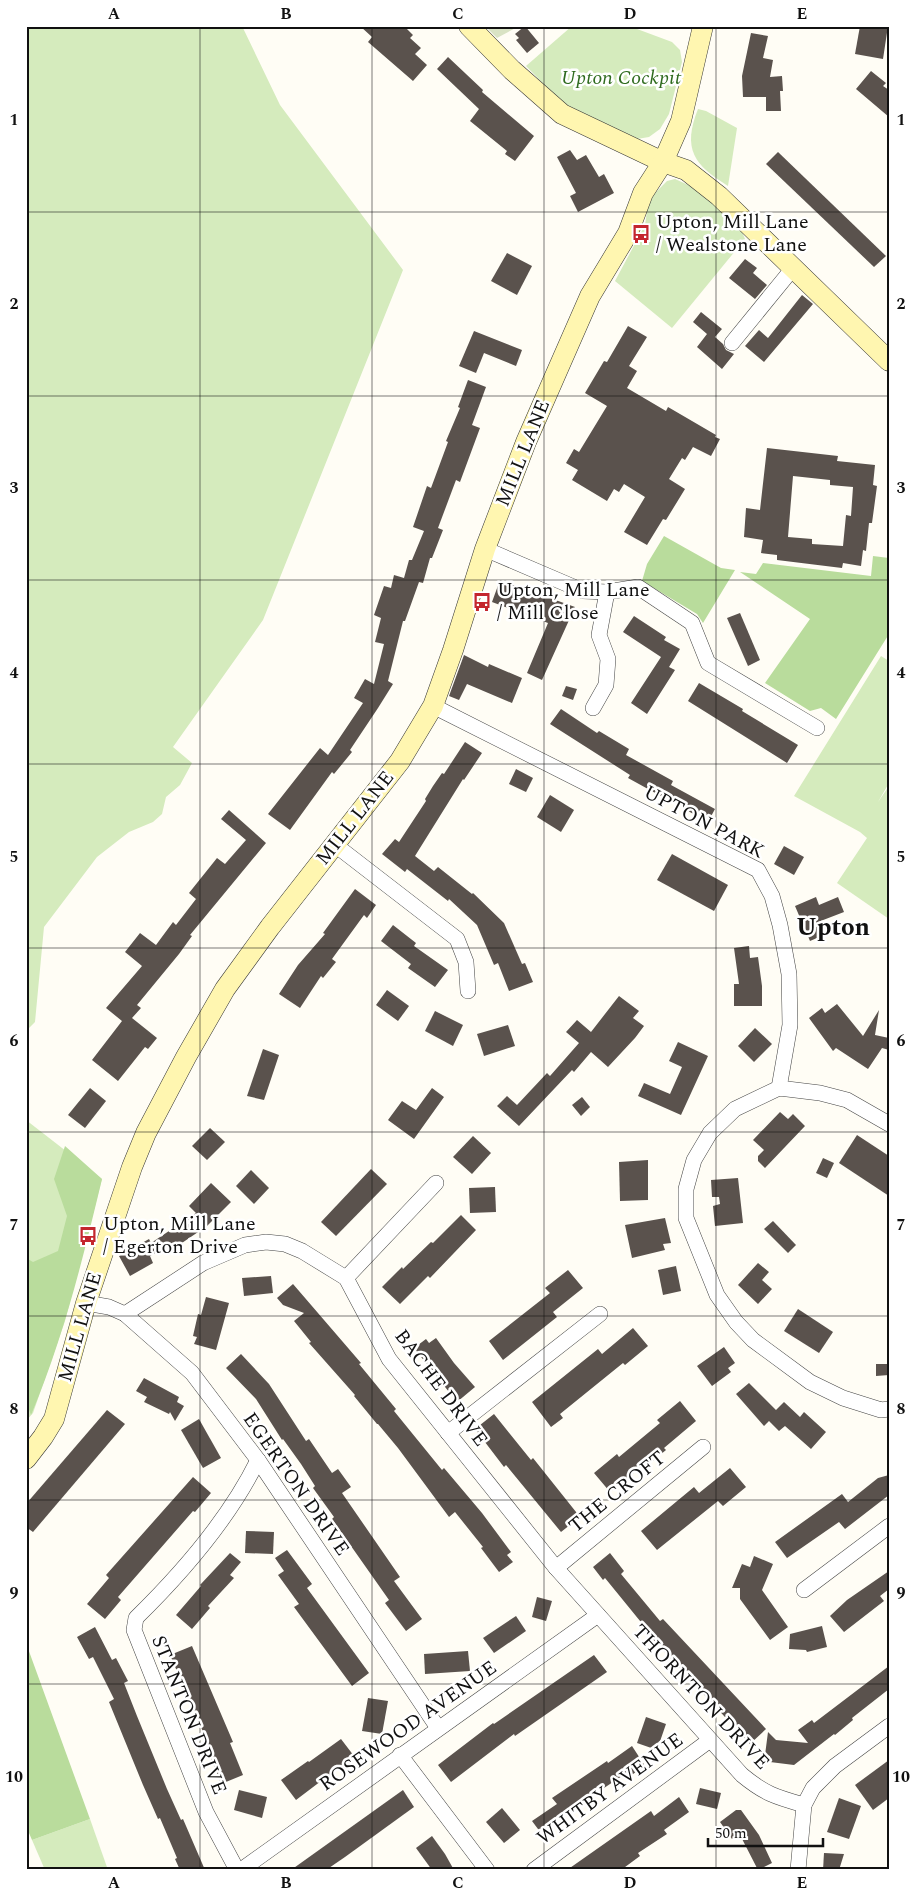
<svg xmlns="http://www.w3.org/2000/svg" width="915" height="1896" font-family="Spectral,serif">
<style>
.green{fill:#d5ebbd}
.forest{fill:#b9dc9c}
.cemetery{fill:#d9e3c4}
.building{fill:#5a524d;fill-rule:evenodd}
.lines{fill:none;stroke-linecap:round;stroke-linejoin:round}
.street-casing{stroke:#444;stroke-width:16}
.secondary-casing{stroke:#333;stroke-width:21}
.street{stroke:#fff;stroke-width:15}
.secondary{stroke:#fff6b0;stroke-width:20}
.grid{fill:none;stroke:#111;stroke-width:1;stroke-opacity:0.55}
.labels{text-anchor:middle;dominant-baseline:central;stroke-width:5;stroke-linejoin:round;paint-order:stroke}
.park-label{font-size:20px;font-style:italic;fill:#2f6b1f;stroke:#fff}
.poi-label{font-size:20px;fill:#111;stroke:#fff;text-anchor:start}
.street-label{font-size:20px;fill:#111;stroke:#fff}
.district-label{font-size:25px;font-weight:bold;fill:#111;stroke:#fff}
.neatline{fill:none;stroke:#111;stroke-width:2}
.grid-label{font-size:16px;text-anchor:middle;font-weight:bold;fill:#111}
</style>
<rect width="100%" height="100%" fill="#fffdf5"/>
<g class="green">
<path d="M26,26H242L280,105L403,270L263,620L173,747L192,763L180,785L166,797L162,814L153,822L129,832L97,857L44,927L35,1022L26,1031Z"/>
<path d="M572,26H629L672,42L680,50L682,62L669,114L660,129L649,137L637,139L572,113L526,66Z"/>
<path d="M698,109L706,111L737,128L728,186C694,165 682,149 698,109Z"/>
<path d="M675,179L695,188L740,227L745,239L672,328L615,281L645,225L648,204L653,195L667,181Z"/>
<path d="M881,656L889,661V783L878,802L889,786V919L837,883L867,838L860,832L794,796Z"/>
<path d="M26,1120L102,1179L65,1321L33,1413L26,1421Z"/>
<path d="M90,1819L108,1870H45L32,1840Z"/>
</g>
<g class="forest">
<path d="M664,536L721,568L735,570L703,623L697,614L642,581L647,564Z"/>
<path d="M873,556L889,558V634L836,719L821,708L810,711L765,683L810,619L740,572L756,574L763,563L871,576Z"/>
<path d="M65,1146L102,1179C83,1259 63,1339 31,1415L26,1401V1258L33,1262L58,1251L67,1216L54,1179Z"/>
<path d="M26,1643L90,1819L32,1840L29,1833L26,1834Z"/>
</g>
<path class="cemetery" d="M485,26H519L497,38Z"/>
<g class="building">
<path d="M360,26H404L413,35L410,38L421,48L415,54L427,65L413,81L368,42L372,37Z"/>
<path d="M525,26L539,43L527,53L516,40L519,38L515,34Z"/>
<path d="M860,26H888L883,59L855,54Z"/>
<path d="M751,33L768,36L763,58L773,60L770,77L782,76L783,91H780L781,111H766V97H743L742,76Z"/>
<path d="M448,57L483,90L482,92L534,136L515,161L505,154L507,151L470,121L479,109L437,69Z"/>
<path d="M871,71L886,83L883,86L889,90V117L856,89Z"/>
<path d="M570,150L577,160L586,155L599,177L604,174L614,193L578,212L570,196L576,193L557,157Z"/>
<path d="M778,152L886,256L874,267L766,164Z"/>
<path d="M507,253L532,266L517,295L491,281Z"/>
<path d="M745,259L757,268L753,273L767,285L755,299L729,278Z"/>
<path d="M802,295L813,304L764,362L745,346L759,330L768,338Z"/>
<path d="M701,312L722,329L715,337L723,344L726,350L734,354L722,369L697,347L707,334L693,322Z"/>
<path d="M628,326L647,337L629,366L637,371L627,388L666,411L668,407L716,435L715,437L720,439L711,456L693,447L685,460L682,458L669,479L685,489L666,520L663,519L647,545L624,532L645,497L624,484L619,492L614,489L607,501L572,480L578,470L566,463L574,449L579,452L607,406L585,393L604,361L607,362Z"/>
<path d="M474,331L522,350L516,366L484,353L476,373L459,366Z"/>
<path d="M468,380L486,387L472,425L480,428L460,482L456,480L438,528L443,530L432,558H430L423,583L419,582L405,621H403L388,681L393,684L378,708L350,750L352,752L334,774L332,772L290,830L268,814L320,748L328,755L363,703L354,698L365,679L374,684L384,644L375,642L381,618L374,615L384,586L391,588L394,575L404,578L409,560H412L424,531L413,527L427,486L431,488L448,442L446,441L460,408L458,407Z"/>
<path d="M767,448L838,456L837,461L875,465L873,485L877,486L872,523H869L866,551L863,550L861,566L843,563L842,568L777,560V555L761,553L763,540L744,537L746,508L760,510ZM793,476L830,480V485L853,487L851,516L846,515L843,546L812,544V539L788,537Z"/>
<path d="M500,580L575,607L542,680L527,673L548,623L492,602Z"/>
<path d="M740,613L760,660L748,666L727,618Z"/>
<path d="M634,616L666,637L664,640L680,649L669,667L675,670L647,714L631,703L661,657L623,632Z"/>
<path d="M464,655L488,667L489,664L522,678L512,703L467,684L459,700L449,696Z"/>
<path d="M699,683L743,709L742,711L798,745L787,763L688,701Z"/>
<path d="M566,686L577,689L573,700L562,696Z"/>
<path d="M561,709L597,733L599,731L629,749L626,755L673,781L671,785L715,809L708,822L628,778L630,775L550,724Z"/>
<path d="M465,742L482,753L464,780L463,779L415,856L434,871L438,867L472,894L473,893L504,923L522,964L525,963L533,982L509,991L498,963L494,965L477,925L449,899L448,901L407,869L405,872L382,854L395,839L399,842L426,801L425,799L433,786L442,773L444,774Z"/>
<path d="M516,769L533,778L526,792L509,784Z"/>
<path d="M550,795L574,810L561,832L537,817Z"/>
<path d="M229,810L266,843L190,935L192,936L179,954L137,1005L141,1008L132,1018L157,1038L148,1049L145,1047L118,1081L92,1060L122,1021L106,1008L142,966L125,952L140,933L156,945L173,922L176,925L196,899L189,893L217,858L225,864L246,840L221,819Z"/>
<path d="M784,846L804,857L794,875L774,864Z"/>
<path d="M672,854L728,885L714,911L657,880Z"/>
<path d="M355,889L376,905L367,918L364,915L332,959L336,962L323,978L321,976L300,1008L279,994L298,965L325,934L323,933Z"/>
<path d="M816,897L819,905L838,897L844,912L818,922L824,935L810,941L795,906Z"/>
<path d="M393,925L416,943L414,946L448,970L435,987L408,968L411,964L381,941Z"/>
<path d="M749,946L750,958L758,957L762,986V1006H734V984H739L734,948Z"/>
<path d="M387,990L409,1006L398,1021L376,1005Z"/>
<path d="M619,996L639,1011L633,1018L644,1026L635,1038L608,1067L591,1052L574,1072L572,1070L519,1126L497,1106L507,1096L517,1105L547,1073L550,1076L579,1043L566,1032L577,1020L591,1032Z"/>
<path d="M837,1004L863,1036L879,1010L875,1035L889,1038V1050L882,1048L868,1069L836,1048L833,1051L809,1018L822,1008L825,1013Z"/>
<path d="M435,1011L463,1025L453,1046L425,1031Z"/>
<path d="M508,1025L515,1046L484,1056L477,1034Z"/>
<path d="M755,1028L772,1044L754,1062L738,1046Z"/>
<path d="M678,1042L708,1056L681,1115L638,1096L644,1083L670,1094L682,1067L669,1061Z"/>
<path d="M263,1049L279,1055L264,1100L247,1096Z"/>
<path d="M90,1088L106,1101L85,1128L68,1115Z"/>
<path d="M432,1088L444,1097L414,1139L388,1120L402,1101L416,1110Z"/>
<path d="M582,1097L590,1107L581,1116L572,1105Z"/>
<path d="M780,1112L788,1119L793,1114L805,1126L765,1168L758,1161V1156L764,1150L753,1140Z"/>
<path d="M210,1128L225,1142L207,1160L192,1146Z"/>
<path d="M857,1135L889,1156V1196L839,1163Z"/>
<path d="M473,1136L491,1153L472,1174L453,1157Z"/>
<path d="M823,1158L834,1163L827,1178L816,1173Z"/>
<path d="M648,1160V1200L620,1201L619,1162Z"/>
<path d="M371,1169L387,1184L336,1236L321,1222Z"/>
<path d="M251,1170L269,1188L254,1204L236,1186Z"/>
<path d="M738,1178L743,1223L715,1226L713,1206L720,1204L719,1197H712L711,1180Z"/>
<path d="M211,1183L231,1202L207,1226L173,1249L170,1245L150,1256L153,1263L130,1276L119,1256L149,1239L151,1243L196,1213L189,1206Z"/>
<path d="M495,1187L496,1212L470,1213L469,1188Z"/>
<path d="M461,1215L476,1230L430,1278L428,1276L400,1304L382,1287L402,1267L403,1269L431,1242L433,1243Z"/>
<path d="M665,1218L671,1243L663,1244L665,1250L632,1258L625,1225Z"/>
<path d="M773,1221L796,1245L788,1253L764,1229Z"/>
<path d="M758,1263L769,1272L762,1280L772,1289L758,1304L738,1285Z"/>
<path d="M676,1266L681,1291L663,1295L658,1270Z"/>
<path d="M568,1270L583,1288L553,1312L557,1317L503,1360L489,1341L550,1293L545,1288Z"/>
<path d="M271,1276L273,1293L244,1296L242,1278Z"/>
<path d="M293,1284L361,1363L359,1364L396,1409L394,1411L442,1470L444,1468L482,1513L511,1552L507,1555L513,1562L499,1572L481,1548L483,1547L455,1512L449,1517L398,1448L378,1424H377L354,1396L355,1395L309,1343L311,1342L294,1321L304,1313L283,1305L277,1298Z"/>
<path d="M206,1297L229,1303L216,1350L194,1344L197,1337L193,1336L198,1314L201,1315Z"/>
<path d="M798,1309L833,1332L819,1353L784,1331Z"/>
<path d="M633,1328L648,1346L625,1365L623,1363L560,1414L563,1418L551,1427L532,1402L598,1349L602,1354Z"/>
<path d="M436,1338L454,1363L475,1387L457,1402L414,1348L426,1339L429,1343Z"/>
<path d="M724,1347L735,1363L728,1368L731,1372L712,1386L697,1366Z"/>
<path d="M241,1354L269,1384L306,1441L309,1439L332,1473L338,1469L351,1487L342,1493L400,1577L394,1581L422,1619L406,1631L385,1603L389,1600L332,1519L334,1517L313,1488L315,1486L301,1464L283,1439L282,1440L256,1399L226,1368Z"/>
<path d="M876,1364H889V1375L876,1376Z"/>
<path d="M144,1378L179,1397L177,1402L184,1406L175,1421L170,1412L169,1414L144,1402L147,1397L136,1391Z"/>
<path d="M749,1383L776,1410L784,1402L800,1417L804,1412L826,1432L811,1449L785,1426L779,1431L769,1421L764,1426L736,1394Z"/>
<path d="M680,1401L696,1421L664,1448L666,1450L643,1469L641,1467L610,1492L594,1473L617,1454L619,1457L660,1423L657,1420Z"/>
<path d="M107,1410L125,1424L33,1532L26,1527V1504Z"/>
<path d="M494,1414L531,1460L533,1458L580,1517L561,1532L506,1465L504,1467L475,1429Z"/>
<path d="M199,1419L221,1458L203,1468L181,1430Z"/>
<path d="M730,1468L746,1487L723,1506L718,1501L657,1550L641,1531L694,1487L699,1493Z"/>
<path d="M889,1475V1495L845,1529L839,1522L787,1558L775,1542L842,1494L848,1502L878,1478Z"/>
<path d="M193,1477L211,1493L195,1512L193,1511L118,1597L121,1600L105,1619L87,1604L109,1578L106,1575Z"/>
<path d="M246,1531L274,1532L273,1554L245,1553Z"/>
<path d="M287,1550L312,1584L307,1588L369,1673L352,1686L294,1607L299,1604L278,1575L284,1571L275,1558Z"/>
<path d="M230,1553L241,1562L230,1575L234,1578L208,1606L210,1608L192,1629L176,1615L201,1586L200,1585Z"/>
<path d="M610,1553L624,1571L621,1574L660,1621L663,1619L766,1729L750,1744L647,1633L649,1632L605,1578L603,1580L593,1567Z"/>
<path d="M754,1556L773,1564L762,1590L788,1627L770,1640L740,1599V1588H732L742,1564L750,1567Z"/>
<path d="M889,1571V1589L880,1596L884,1601L844,1632L830,1616L847,1600Z"/>
<path d="M537,1597L552,1601L546,1621L532,1617Z"/>
<path d="M516,1616L526,1631L494,1653L483,1638Z"/>
<path d="M822,1626L827,1647L807,1652L806,1650L789,1649L790,1634Z"/>
<path d="M95,1627L112,1660L116,1658L128,1681L124,1683L137,1716L167,1789L181,1820L183,1819L205,1870H180L175,1859L177,1858L160,1818L158,1819L143,1785L109,1702L114,1699L93,1657L89,1659L77,1637Z"/>
<path d="M192,1646L233,1742L230,1743L243,1775L221,1784L210,1756L213,1755L170,1655Z"/>
<path d="M468,1651L470,1671L425,1674L424,1654Z"/>
<path d="M594,1655L607,1672L515,1736L514,1734L451,1782L438,1765L493,1723L494,1724Z"/>
<path d="M889,1666V1689L852,1718L853,1720L835,1735L834,1734L794,1765L770,1762V1756L765,1755L768,1732L776,1740L808,1743L798,1730L812,1720L814,1723Z"/>
<path d="M368,1698L388,1701L382,1734L362,1731Z"/>
<path d="M646,1717L666,1724L657,1750L637,1743Z"/>
<path d="M341,1739L354,1756L296,1800L281,1780L308,1761L309,1762Z"/>
<path d="M632,1746L645,1766L630,1776L628,1772L556,1820L558,1822L541,1833L532,1821L557,1804L552,1798L607,1761L608,1763Z"/>
<path d="M889,1760V1798L873,1810L855,1785Z"/>
<path d="M700,1788L721,1793L717,1809L696,1804Z"/>
<path d="M239,1790L267,1797L262,1818L234,1810Z"/>
<path d="M403,1790L414,1807L345,1857L326,1870H291Z"/>
<path d="M679,1797L689,1812L664,1830L667,1834L638,1853L640,1856L621,1870H567L651,1811L654,1816Z"/>
<path d="M839,1798L861,1806L849,1839L827,1832Z"/>
<path d="M502,1808L520,1830L504,1843L486,1822Z"/>
<path d="M736,1810H741L759,1835L772,1863L758,1870L739,1833L732,1839L720,1822Z"/>
<path d="M432,1836L445,1854L454,1870H432L416,1848Z"/>
<path d="M824,1853L844,1854L839,1870H823Z"/>
</g>
<g class="lines">
<g class="street-casing">
<g id="street">
<path d="M732,343L794,267"/>
<path d="M485,549L583,591L607,592L638,587L692,623L708,663L817,728"/>
<path d="M433,706L758,870L772,896L780,925L789,974L790,1025L779,1088"/>
<path d="M593,708L606,685L608,659L599,635L607,592"/>
<path d="M334,844L457,939L466,962L468,991"/>
<path d="M889,1124L847,1100L820,1093L779,1088L735,1109L710,1133L694,1160L686,1189V1218L717,1295L736,1322L753,1340L810,1382L843,1398L881,1410L889,1409"/>
<path d="M346,1278L436,1183"/>
<path d="M86,1303L109,1307L125,1314L192,1373L258,1460L438,1728"/>
<path d="M125,1314L203,1263L245,1245L266,1242L285,1244L302,1251L346,1278L389,1359L556,1568L742,1775C765,1794 776,1797 804,1805"/>
<path d="M448,1433L600,1314"/>
<path d="M556,1568L703,1447"/>
<path d="M804,1590L889,1526"/>
<path d="M400,1755L487,1870"/>
<path d="M237,1870L206,1812L134,1630L136,1618C183,1572 229,1519 258,1460"/>
<path d="M241,1870L598,1615"/>
<path d="M534,1870L710,1740"/>
<path d="M798,1870L804,1805L813,1788L835,1766L889,1726"/>
</g>
</g>
<g class="secondary-casing">
<g id="secondary">
<path d="M469,26L512,70L562,114L663,162L686,170L719,196L889,361"/>
<path d="M26,1459L43,1437L54,1419L86,1303L132,1167L146,1133L186,1057L225,989L270,927L400,761L433,706L453,650L485,549L526,442L590,296L628,233L643,193L663,162L681,121L703,26"/>
</g>
</g>
<use href="#street" class="street"/>
<use href="#secondary" class="secondary"/>
</g>
<path class="grid" d="M200,26V1870M372,26V1870M544,26V1870M716,26V1870M26,212H889M26,396H889M26,580H889M26,764H889M26,948H889M26,1132H889M26,1316H889M26,1500H889M26,1684H889"/>
<defs>
<g id="bus-bare" transform="scale(1.5)"><path d="M-5-6H5V4H4V6H2V4H-2V6H-4V4H-5ZM-3.5-4V0h7V-4ZM-3.5 1.2v1.5H-2V1.2ZM2 1.2v1.5H3.5V1.2Z" fill="#c4262e" stroke="#fff" stroke-width="2.5" paint-order="stroke"/></g>
</defs>
<g fill-rule="evenodd">
<use href="#bus-bare" x="641" y="234"/>
<use href="#bus-bare" x="482" y="602"/>
<use href="#bus-bare" x="88" y="1236"/>
</g>
<g class="labels">
<g class="park-label">
<text x="621" y="78">Upton Cockpit</text>
</g>
<g class="poi-label">
<text x="656" y="222">Upton, Mill Lane<tspan x="656" dy="23">/ Wealstone Lane</tspan></text>
<text x="497" y="590">Upton, Mill Lane<tspan x="497" dy="23">/ Mill Close</tspan></text>
<text x="103" y="1224">Upton, Mill Lane<tspan x="103" dy="23">/ Egerton Drive</tspan></text>
</g>
<g class="street-label">
<text transform="translate(523 453) rotate(-68)">MILL LANE</text>
<text transform="translate(355 818) rotate(-52)">MILL LANE</text>
<text transform="translate(704 822) rotate(28)">UPTON PARK</text>
<text transform="translate(80 1327) rotate(-74)">MILL LANE</text>
<text transform="translate(441 1388) rotate(53)">BACHE DRIVE</text>
<text transform="translate(296 1484) rotate(55)">EGERTON DRIVE</text>
<text transform="translate(617 1492) rotate(-39)">THE CROFT</text>
<text transform="translate(701 1697) rotate(47)">THORNTON DRIVE</text>
<text transform="translate(189 1715) rotate(68)">STANTON DRIVE</text>
<text transform="translate(408 1726) rotate(-35)">ROSEWOOD AVENUE</text>
<text transform="translate(610 1789) rotate(-36)">WHITBY AVENUE</text>
</g>
<g class="district-label">
<text x="833" y="928">Upton</text>
</g>
</g>
<rect width="915" height="1896" fill="none" stroke="#ffffff" stroke-width="55"/>
<path d="M708 1838v8h115v-8" fill="none" stroke="#111111" stroke-width="2.5"/>
<text x="715" y="1838" font-size="15" fill="#111111" stroke="#ffffff" stroke-width="4" paint-order="stroke">50 m</text>
<rect x="28" y="28" width="860" height="1840" class="neatline"/>
<g class="grid-label">
<text x="114" y="19">A</text>
<text x="286" y="19">B</text>
<text x="458" y="19">C</text>
<text x="630" y="19">D</text>
<text x="802" y="19">E</text>
<text x="14" y="125">1</text>
<text x="901" y="125">1</text>
<text x="14" y="309">2</text>
<text x="901" y="309">2</text>
<text x="14" y="493">3</text>
<text x="901" y="493">3</text>
<text x="14" y="678">4</text>
<text x="901" y="678">4</text>
<text x="14" y="862">5</text>
<text x="901" y="862">5</text>
<text x="14" y="1046">6</text>
<text x="901" y="1046">6</text>
<text x="14" y="1230">7</text>
<text x="901" y="1230">7</text>
<text x="14" y="1414">8</text>
<text x="901" y="1414">8</text>
<text x="14" y="1598">9</text>
<text x="901" y="1598">9</text>
<text x="14" y="1782">10</text>
<text x="901" y="1782">10</text>
<text x="114" y="1888">A</text>
<text x="286" y="1888">B</text>
<text x="458" y="1888">C</text>
<text x="630" y="1888">D</text>
<text x="802" y="1888">E</text>
</g>
</svg>
